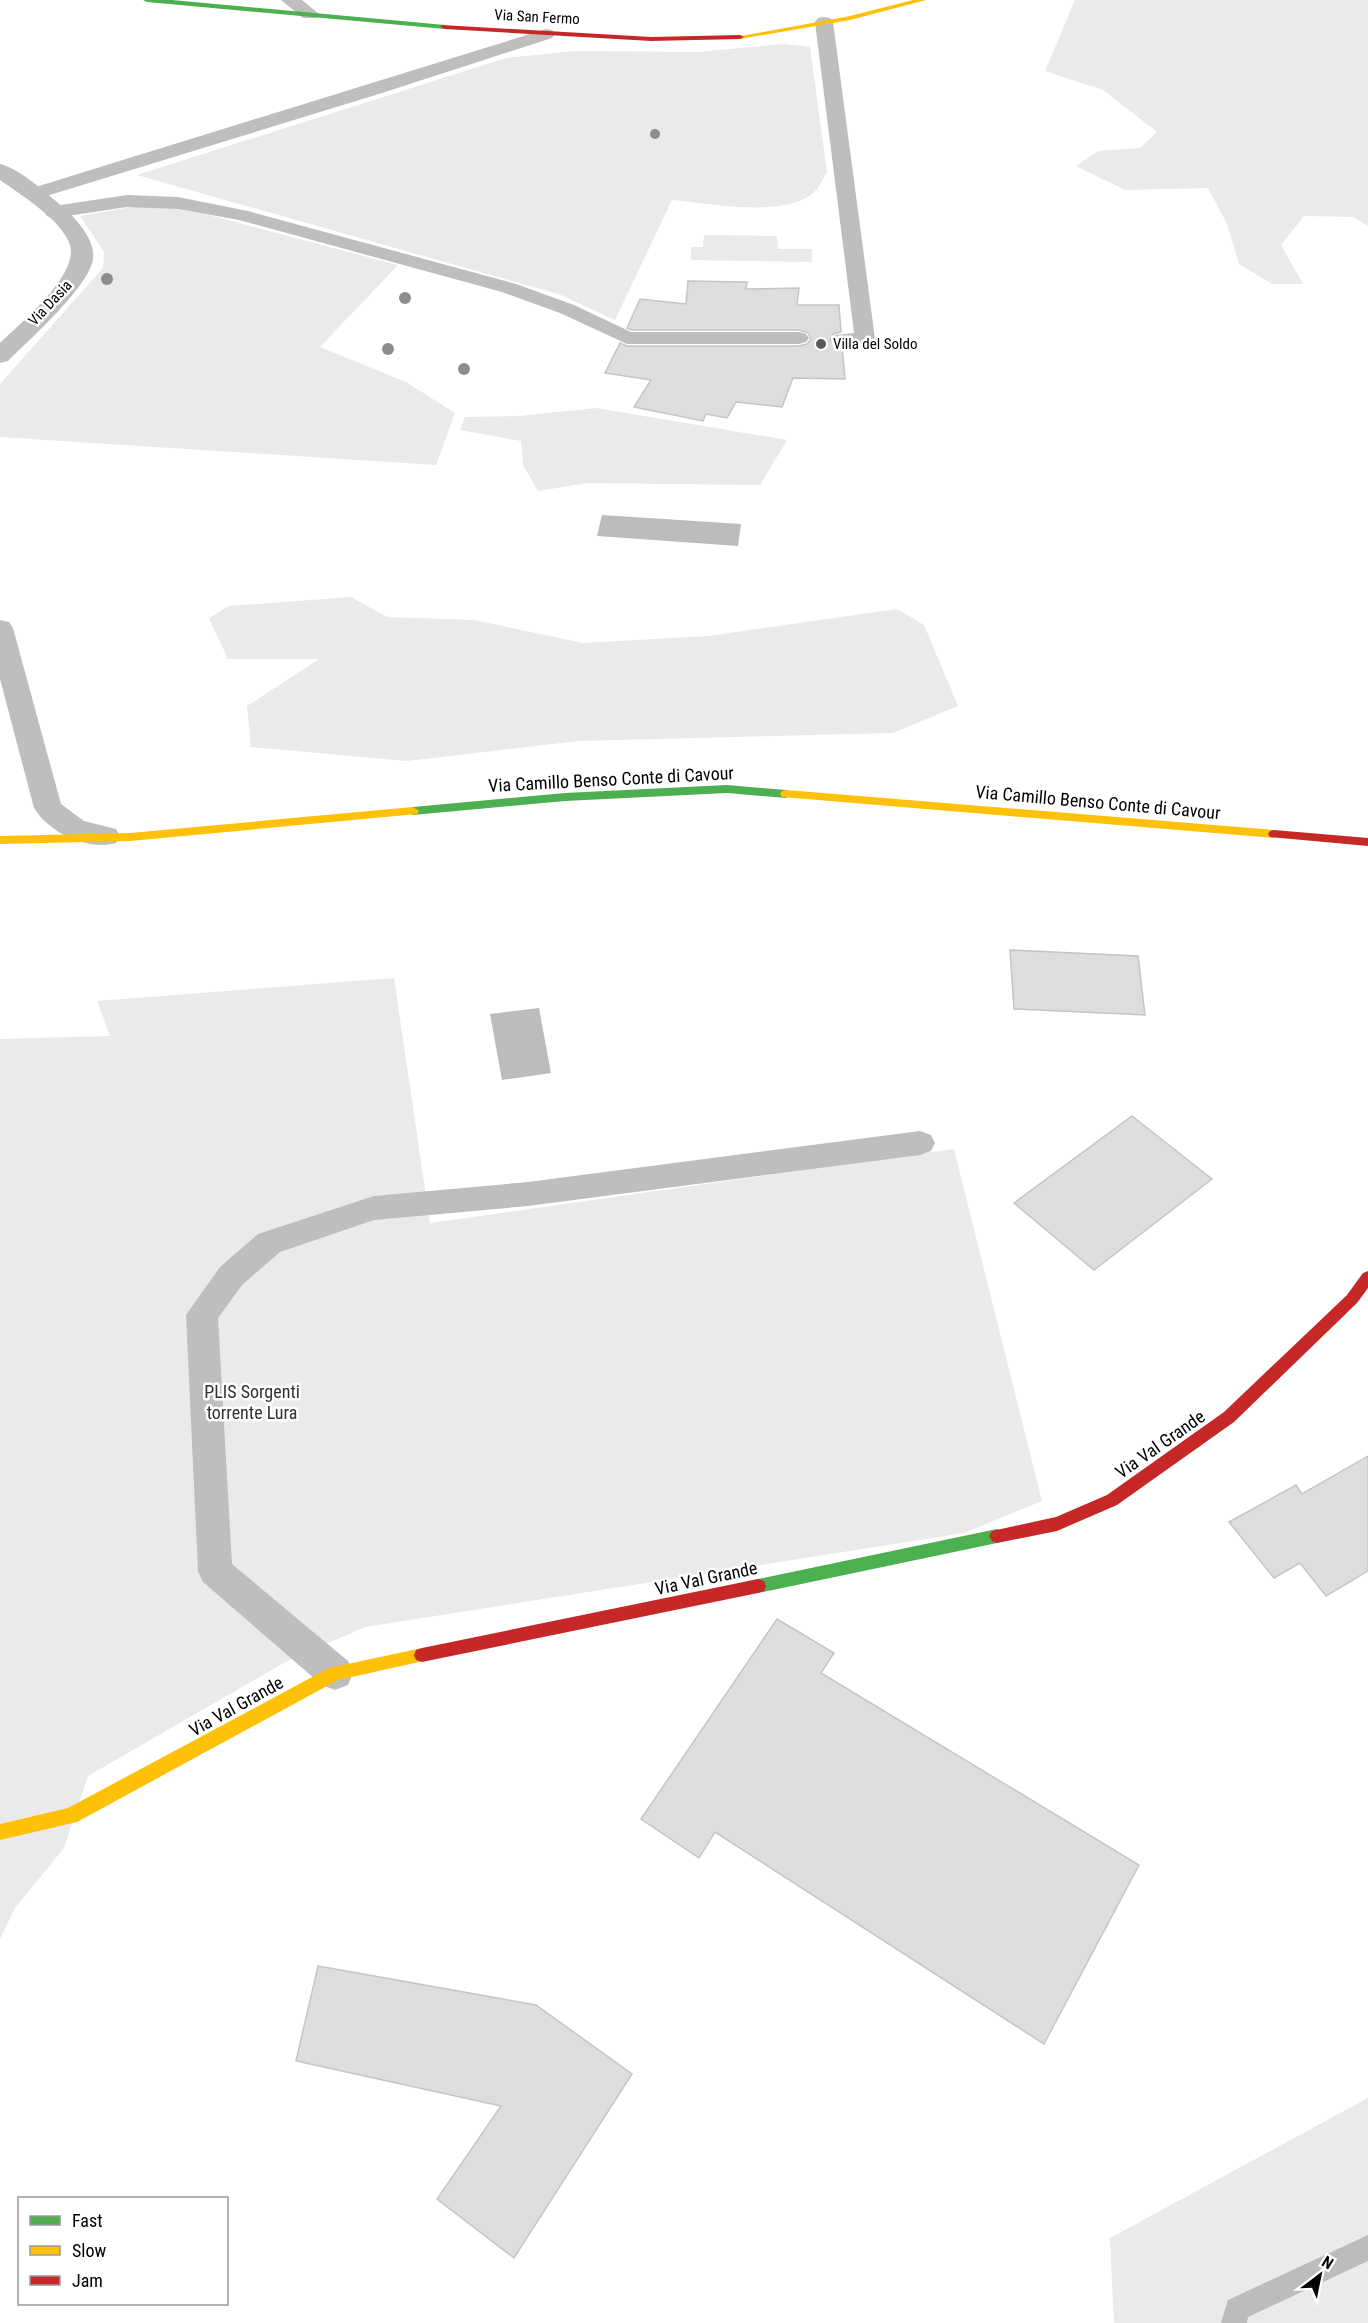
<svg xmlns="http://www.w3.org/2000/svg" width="1368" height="2323" font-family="'Roboto Condensed',sans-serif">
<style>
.green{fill:#eaeaea}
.water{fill:#bcbcbc}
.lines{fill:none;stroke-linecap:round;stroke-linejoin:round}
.stream{fill:#bcbcbc;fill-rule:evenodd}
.building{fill:#ddd;stroke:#c5c5c5;stroke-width:1.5}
.lane{fill:#bebebe;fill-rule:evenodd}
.street{fill:#bebebe;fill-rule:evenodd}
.fast{fill:#4caf50;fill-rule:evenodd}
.slow{fill:#ffc107;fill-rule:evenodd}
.jam{fill:#c62828;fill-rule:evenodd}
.tree{fill:#8d8d8d}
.poi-dot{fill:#595959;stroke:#fff;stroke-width:2}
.labels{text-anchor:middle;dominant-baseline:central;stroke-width:5;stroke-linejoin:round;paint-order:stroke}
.far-street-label{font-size:15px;fill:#000;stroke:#fff}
.far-poi-label{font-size:15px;fill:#000;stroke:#fff;text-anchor:start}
.street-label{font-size:18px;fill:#000;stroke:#fff}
.park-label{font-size:18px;fill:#303030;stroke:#fff}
</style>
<rect width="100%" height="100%" fill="#fff"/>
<g class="green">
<path d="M1075,0H1368V226L1353,217L1304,216L1281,245L1303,284H1272L1239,264L1227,224L1208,188L1125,190L1076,166L1098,151L1140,148L1157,132L1103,90L1045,71Z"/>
<path d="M784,44L810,47L827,172C823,178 820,187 814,192C785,219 709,203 672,200L615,320L561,295L137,175L506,58L576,51L698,52Z"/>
<path d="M131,207H164L201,213L398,265L320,347L406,382L455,413L436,465L0,437V384L103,268L104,252L80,216Z"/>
<path d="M704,235L777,236L778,249H812V262L691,260V247H703Z"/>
<path d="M596,408L787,440L760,485L588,483L538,491L523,465L521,441L460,430L465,417L519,416Z"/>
<path d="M351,597L387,617L474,620L583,643L708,636L897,609L924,625L958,706L893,733L578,741L407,761L251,747L247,706L319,659H228L209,618L229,606Z"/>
<path d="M394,978L430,1223L954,1149L1042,1501L964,1533L365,1627L289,1660L88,1776L64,1848L15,1908L0,1939V1039L110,1036L97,1001Z"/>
<path d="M1368,2098V2323H1114L1110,2238Z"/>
</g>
<g class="water">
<path d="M602,515L741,524L738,546L597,536Z"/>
<path d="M539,1008L551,1073L502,1080L490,1014Z"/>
</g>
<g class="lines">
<path class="stream" d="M1368,2235V2261L1248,2317L1247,2323H1221L1228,2300Z"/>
</g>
<g class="building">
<path d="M688,281L747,282L746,289L799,288L797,305H839L841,332L833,334L830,339L835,345L842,347L845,379L793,378L782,407L736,402L727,418L706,414L703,421L634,407L651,380L605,373L620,343L627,346H799L807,344L811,339L808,333L799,330H632L627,328L640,299L686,304Z"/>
<path d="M1010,950L1138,956L1145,1015L1014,1009Z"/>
<path d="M1132,1116L1212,1179L1094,1270L1014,1203Z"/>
<path d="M1368,1456V1571L1326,1596L1300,1563L1274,1578L1229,1522L1296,1485L1302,1494Z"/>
<path d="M777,1619L834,1653L821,1673L1139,1865L1044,2044L715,1832L699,1858L641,1819Z"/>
<path d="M318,1966L536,2005L632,2074L514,2258L437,2199L501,2106L296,2061Z"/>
</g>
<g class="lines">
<g class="lane">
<path d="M824,17L830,18L833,22L875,339L872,343C860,346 847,346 835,343L832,339L835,335L854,333L815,22L818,18Z"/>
<path d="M546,29L552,30L555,34L552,38L382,93L40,198H26L23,194L26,190Z"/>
<path d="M127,195L178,197L248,211L516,284L574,305L631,332H799L806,334L809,338L806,342L799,344H627L560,313L502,292L239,220L178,209L127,207L54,218L47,216L44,212L47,208L54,206Z"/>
<path d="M920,1131L931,1135L935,1143L931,1151L920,1155L528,1206L374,1220L280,1252L242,1285L218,1318L232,1564L348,1661L353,1673L348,1685L335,1690L322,1685L203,1582L198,1571L186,1315L220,1267L258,1234L374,1196L528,1182Z"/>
</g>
<g class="street">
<path d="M281,0H302L319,14L317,18H303Z"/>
<path d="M0,164C20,169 41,189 57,202C72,215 96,237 93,259C89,287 29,340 8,361L0,363V343C20,324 79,275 70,245C62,220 21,195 0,180Z"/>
<path d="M0,620L9,622L13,628L61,804L84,821L116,829L120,836L116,843C88,851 49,833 34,808L0,679Z"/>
</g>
<g class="fast">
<path d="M143,0H172L445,25L449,27L445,29L147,2Z"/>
<path d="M727,785L786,790L792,794L786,798L727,793L565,801L413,815L407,811L413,807L565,793Z"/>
<path d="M997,1529L1002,1531L1005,1536L1002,1541L997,1543L758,1593L752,1591L750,1586L752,1581L758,1579Z"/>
</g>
<g class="slow">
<path d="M913,0H926L850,20L740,39L736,37L850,16Z"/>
<path d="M786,790L1274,830L1280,834L1274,838L782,797L780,794L782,791Z"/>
<path d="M413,807L419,811L417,814L130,841L0,844V836L130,833Z"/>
<path d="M422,1648L428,1650L430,1655L428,1660L338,1680L77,1822L0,1840V1824L68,1808L329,1668Z"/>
</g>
<g class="jam">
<path d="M442,25L651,37L740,35L744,37L740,39L651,41L445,29L441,27Z"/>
<path d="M1274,830L1368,838V846L1270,837L1268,834L1270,831Z"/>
<path d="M1368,1271V1288L1357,1303L1234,1422L1117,1505L1057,1531L997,1543L992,1541L989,1536L992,1531L1056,1517L1107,1495L1224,1412L1347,1295L1363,1273Z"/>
<path d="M758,1579L764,1581L766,1586L764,1591L758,1593L422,1662L416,1660L414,1655L416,1650L422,1648Z"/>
</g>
</g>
<g class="tree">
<circle cx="655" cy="134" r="5"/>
<circle cx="107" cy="279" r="6"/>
<circle cx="405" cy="298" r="6"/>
<circle cx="388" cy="349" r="6"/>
<circle cx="464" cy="369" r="6"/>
</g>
<circle class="poi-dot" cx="821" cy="344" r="6"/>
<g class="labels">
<g class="far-street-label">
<text transform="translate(537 17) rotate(3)">Via San Fermo</text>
<text transform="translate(50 303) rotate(-47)">Via Dasia</text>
</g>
<g class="far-poi-label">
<text x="833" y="344">Villa del Soldo</text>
</g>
<g class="street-label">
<text transform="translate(611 779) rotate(-3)">Via Camillo Benso Conte di Cavour</text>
<text transform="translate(1098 802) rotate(5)">Via Camillo Benso Conte di Cavour</text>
<text transform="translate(1160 1444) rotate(-35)">Via Val Grande</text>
<text transform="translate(706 1578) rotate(-12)">Via Val Grande</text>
<text transform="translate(236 1706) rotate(-29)">Via Val Grande</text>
</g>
<g class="park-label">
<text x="252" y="1391">PLIS Sorgenti<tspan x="252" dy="21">torrente Lura</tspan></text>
</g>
</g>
<rect x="18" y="2197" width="210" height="108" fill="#ffffff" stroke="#999999" stroke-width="1.5"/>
<rect x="30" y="2216" width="30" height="9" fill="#4caf50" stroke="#999999" stroke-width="1.5"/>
<text x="72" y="2227" font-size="18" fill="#000000">Fast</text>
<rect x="30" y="2246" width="30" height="9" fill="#ffc107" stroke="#999999" stroke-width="1.5"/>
<text x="72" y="2257" font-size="18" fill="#000000">Slow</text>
<rect x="30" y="2276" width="30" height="9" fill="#c62828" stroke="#999999" stroke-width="1.5"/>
<text x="72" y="2287" font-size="18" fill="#000000">Jam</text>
<g transform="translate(1320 2275) rotate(32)" stroke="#ffffff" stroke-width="4.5" paint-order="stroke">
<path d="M0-4.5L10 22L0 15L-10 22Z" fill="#000000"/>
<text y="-9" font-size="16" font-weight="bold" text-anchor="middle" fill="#000000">N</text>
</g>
</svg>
